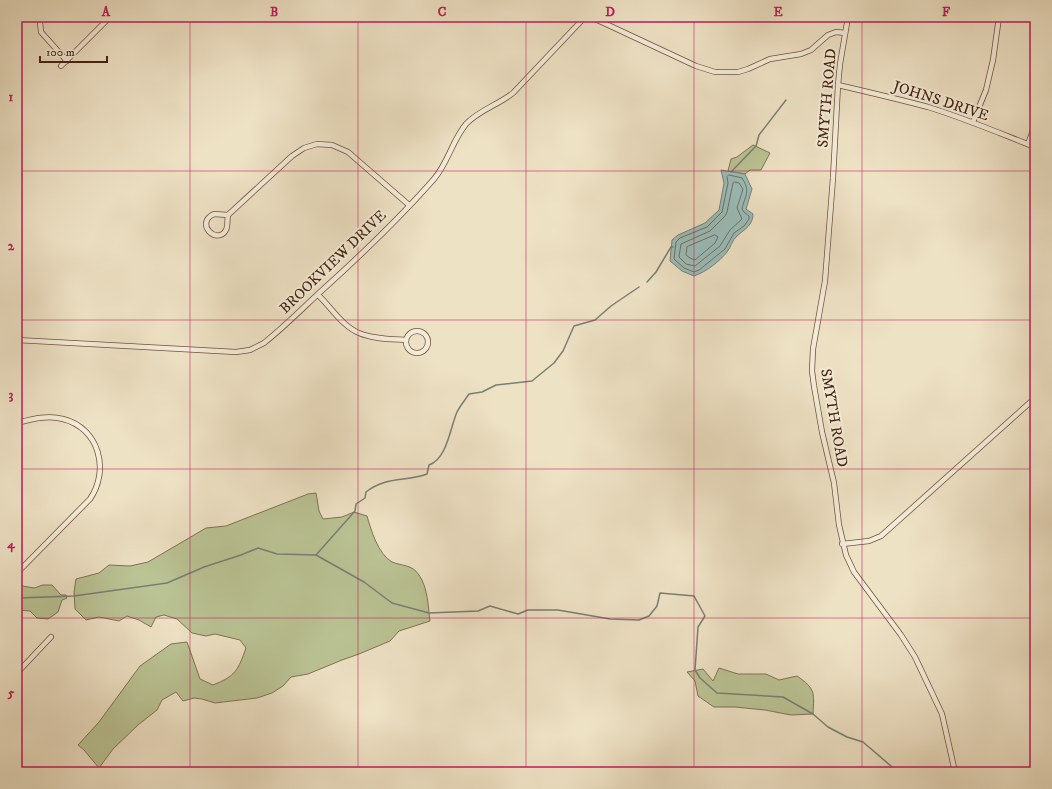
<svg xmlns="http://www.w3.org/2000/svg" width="1052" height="789" font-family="'IM FELL DW Pica',serif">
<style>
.green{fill:#bac394;stroke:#7f7352}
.water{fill:#9abdb9;stroke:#787f76}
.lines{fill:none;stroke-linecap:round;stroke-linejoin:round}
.shore{stroke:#6f7065;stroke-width:1}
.stream{stroke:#787f76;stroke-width:1.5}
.minor-casing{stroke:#6e533e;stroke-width:6}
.minor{stroke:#f4ecd9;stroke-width:4.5}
.grid{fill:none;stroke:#c2185b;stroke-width:1;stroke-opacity:0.55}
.labels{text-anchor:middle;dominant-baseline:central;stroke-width:4;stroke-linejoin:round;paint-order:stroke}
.street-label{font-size:15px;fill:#442311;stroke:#f4ecd9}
.neatline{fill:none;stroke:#c2185b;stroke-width:1.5}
.grid-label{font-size:13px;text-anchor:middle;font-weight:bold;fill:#c2185b}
</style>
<rect width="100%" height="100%" fill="#eee2c5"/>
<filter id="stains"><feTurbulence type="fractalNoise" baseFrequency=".005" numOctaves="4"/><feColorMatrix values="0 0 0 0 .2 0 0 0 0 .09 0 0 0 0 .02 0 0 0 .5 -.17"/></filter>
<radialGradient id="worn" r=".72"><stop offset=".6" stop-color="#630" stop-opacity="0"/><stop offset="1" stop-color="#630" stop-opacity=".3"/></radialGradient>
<g class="green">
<path d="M753,145L770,153L761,170H750L745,174L728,171L731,159L737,157Z"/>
<path d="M316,493L319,511L323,519L342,517L354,512L367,516C371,530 378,554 392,562C401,566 412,564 419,575C428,588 428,606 430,621L399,631L390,641L359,654L342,660L308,674L291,677L283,686L272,693L257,698L215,703L202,699L194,698L183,701L176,692L162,700L157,710L138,725L113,749L99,768L84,750L78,745L99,722L140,666L171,644L187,642L200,679L213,685C236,676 238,670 246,648L240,640L215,634L206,636L192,633L177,619L164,615L156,617L151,627L139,620L127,616L119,621L99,617L86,620L75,609L74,592L76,579L99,573L109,565L130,566L148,562L206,528L226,526L308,494Z"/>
<path d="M17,585L34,588L43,585H52L61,595H66L67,598L62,600L58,612L48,619L37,618L30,611L17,610Z"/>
<path d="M719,668L738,674H766L779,680L797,676C816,689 814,693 813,714L791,715L765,710L735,707H714L698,696L695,681L687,672L703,669L713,681Z"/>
</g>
<path class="water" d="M721,170L745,174L752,189L746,209L753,214C753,225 745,229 737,236C732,240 731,247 727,252C720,261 706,272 694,276L682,271L670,261L672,240L678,235L705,223L719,210L724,183Z"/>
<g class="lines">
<g class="shore">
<path d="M729,175L742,178C751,192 745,195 742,209L744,212L749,216V219L744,226L734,233L725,249L699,270L694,272L684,268L674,259L676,242L680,238L707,227L722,212L728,183L727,177Z"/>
<path d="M735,182L739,183L743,189L737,208L742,219L730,230L720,246L695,266L686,264L679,257L681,244L710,231L725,216L727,212L733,183Z"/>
<path d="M715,235L718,237L715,243L695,260L690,258L686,255L687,247Z"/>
</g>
<g class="stream">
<path d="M731,172L756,146L759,135L786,100"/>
<path d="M647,282L656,272L671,247H673"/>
<path d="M316,555L355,511L356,504L365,498L366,492C386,476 406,482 427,474L429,465C447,459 450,428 457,412C460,406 465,400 469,394L482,392L496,385L532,381L554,363L563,351L574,326L595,320L611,306L639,287"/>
<path d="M17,598L74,596L167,583L204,567L241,555L258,548L277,554L316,555L364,582L392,603L429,613L478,611L490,606L518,614L528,610H558L610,619L639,620L649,616L657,606L660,593L694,596L705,616L698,627L695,670L700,678L717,693L783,697L813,714L828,727L847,737L863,742L898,772"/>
</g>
<g class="minor-casing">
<g id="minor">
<path d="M42,17L40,22L41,32L67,61"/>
<path d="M591,17L696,66L715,72H738L748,69L770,59L801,54L811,50L828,35L836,32L845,33"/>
<path d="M848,17L840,64L838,85L833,178L825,281L813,349L812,371L814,386L822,432L834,483L839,525L846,555L854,572L901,635L915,657L942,714L955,772"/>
<path d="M61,66L110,17"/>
<path d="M838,85C868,92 898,99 928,107C964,118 999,133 1035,147"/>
<path d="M973,122L986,90L993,60L999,17"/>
<path d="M1028,144L1035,125"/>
<path d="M214,214L228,215C227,220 228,226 226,230C217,246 194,223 214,214Z"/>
<path d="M228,215L292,156L304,148L317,144L332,145L348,152L409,205"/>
<path d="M318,295C331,307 342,326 359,333C373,339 391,339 406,340"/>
<circle cx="417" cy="342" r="11"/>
<path d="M17,340L236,352L250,350L264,343C283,328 300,311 318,294C358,258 398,220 434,179C448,163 452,141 466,124C479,110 498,105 513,93L585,17"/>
<path d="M17,423C33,419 47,415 63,419C99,428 110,470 90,499L17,573"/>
<path d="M842,544L869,541L881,536L1035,398"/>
<path d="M17,673L51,637"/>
</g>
</g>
<use href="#minor" class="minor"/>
</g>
<path class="grid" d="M190,17V772M358,17V772M526,17V772M694,17V772M862,17V772M17,171H1035M17,320H1035M17,469H1035M17,618H1035"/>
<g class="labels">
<g class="street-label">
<text transform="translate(827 98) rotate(-85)">SMYTH ROAD</text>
<text transform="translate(941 101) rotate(18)">JOHNS DRIVE</text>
<text transform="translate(333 262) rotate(-44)">BROOKVIEW DRIVE</text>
<text transform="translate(834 418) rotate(80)">SMYTH ROAD</text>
</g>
</g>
<rect width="1052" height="789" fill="none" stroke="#eee2c5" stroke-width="44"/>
<path d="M40 56v6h67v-6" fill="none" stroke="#442311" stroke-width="2"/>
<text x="46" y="56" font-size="12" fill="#442311" stroke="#f4ecd9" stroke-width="3" paint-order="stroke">100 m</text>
<rect x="22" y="22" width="1008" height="745" class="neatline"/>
<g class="grid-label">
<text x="106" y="16">A</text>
<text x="274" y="16">B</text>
<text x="442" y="16">C</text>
<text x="610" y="16">D</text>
<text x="778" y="16">E</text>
<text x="946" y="16">F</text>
<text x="11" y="101">1</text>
<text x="11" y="250">2</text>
<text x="11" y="399">3</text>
<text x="11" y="548">4</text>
<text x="11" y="697">5</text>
</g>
<rect width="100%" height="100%" filter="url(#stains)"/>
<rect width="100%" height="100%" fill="url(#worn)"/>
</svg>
